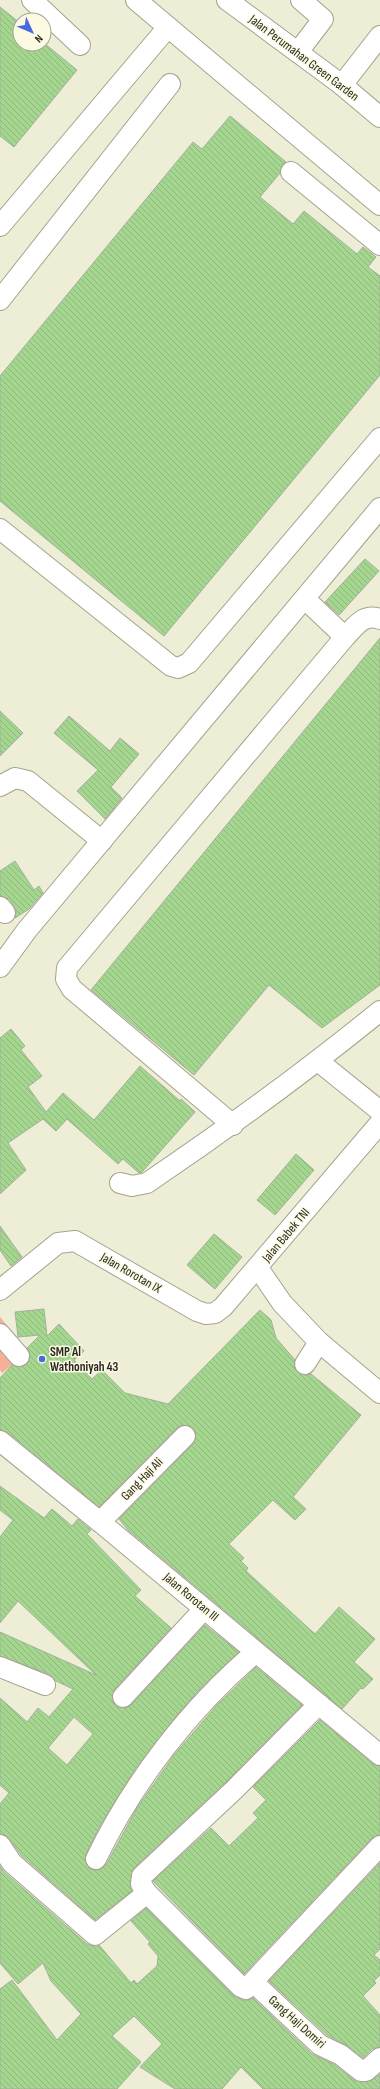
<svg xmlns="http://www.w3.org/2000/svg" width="380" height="2089" font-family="'Sofia Sans Condensed',sans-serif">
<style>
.garden{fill:#f6b09a}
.building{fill:url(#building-back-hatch);stroke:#a3b09d;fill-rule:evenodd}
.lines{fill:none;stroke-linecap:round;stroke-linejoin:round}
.minor-casing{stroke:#a5a38d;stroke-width:22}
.minor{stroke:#fff;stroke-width:20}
.poi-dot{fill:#4969dd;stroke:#fcfae3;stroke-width:1.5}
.labels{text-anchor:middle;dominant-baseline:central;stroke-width:3;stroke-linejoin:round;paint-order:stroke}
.street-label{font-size:13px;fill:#292820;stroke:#fcfae3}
.poi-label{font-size:13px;font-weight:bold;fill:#292820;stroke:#fcfae3;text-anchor:start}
</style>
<defs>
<pattern id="building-back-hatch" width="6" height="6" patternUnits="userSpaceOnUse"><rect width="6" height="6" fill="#a5d690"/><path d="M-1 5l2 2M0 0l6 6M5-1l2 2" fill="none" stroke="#8eb87c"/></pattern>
</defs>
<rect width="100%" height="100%" fill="#eeedd6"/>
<path class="garden" d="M0,1317L28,1351L2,1373L0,1370Z"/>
<g class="building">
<path d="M0,7L20,23V44L44,43L77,70L14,147L0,136Z"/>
<path d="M230,116L286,162L282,165L280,173L260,197L293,224L304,211L357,254L363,247L376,257L368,267L380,276V375L164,636L0,501V376L193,142L202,149Z"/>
<path d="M365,559L379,571L339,615L325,602Z"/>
<path d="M380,638V985L322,1028L269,985L194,1075L91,990Z"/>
<path d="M0,711L23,733L0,756Z"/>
<path d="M69,716L110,751L120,738L139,754L111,787L122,798L105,819L77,791L98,770L54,733Z"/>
<path d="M15,861L34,890L39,886L43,893L29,909L15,918L16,911L14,906L9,899L0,896V871Z"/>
<path d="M11,1029L25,1046L21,1050L42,1076L28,1087L46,1112L63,1093L94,1120L140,1066L180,1101L181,1099L195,1112L142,1172L139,1173L123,1159L118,1164L67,1119L56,1131L43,1119L8,1143L26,1170L0,1194V1038Z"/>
<path d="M296,1154L314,1170L275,1215L257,1200Z"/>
<path d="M0,1226L22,1257L11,1266L0,1250Z"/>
<path d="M214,1234L242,1257L215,1289L187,1265Z"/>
<path d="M44,1309L47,1336L59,1324L84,1351L74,1360L92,1379L102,1370L125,1393L168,1404L260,1310L271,1320L276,1338L295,1360V1369L299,1373L305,1375L311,1374L361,1415L293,1497L306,1509L295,1520L273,1500L229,1544L244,1558L241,1561L248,1568L246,1571L315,1634L339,1607L375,1639L354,1662L373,1679L363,1689L361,1688L342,1709L128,1530L119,1519L193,1444L196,1433L193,1428L182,1425L177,1428L99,1507L7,1432L0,1430V1378L12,1365L21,1367L27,1364L30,1354L27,1348L40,1335L18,1337L15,1312Z"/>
<path d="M0,1486L44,1518L52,1509L72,1526L78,1519L91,1530L87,1534L141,1590L135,1596L171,1628L114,1690L112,1700L116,1706L126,1708L131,1705L205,1625L239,1652L200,1689L178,1714L136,1768L101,1824L86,1854L85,1860L90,1869L97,1870L106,1865L137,1808L174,1755L217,1705L256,1667L302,1705L226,1782L134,1868L130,1883L132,1891L95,1920L21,1855L9,1838L0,1834V1804L9,1793L0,1785V1698L27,1722L38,1708L49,1717L73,1689L56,1681L49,1674L0,1656V1632L96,1675L18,1601L0,1623V1537L13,1520L0,1510ZM74,1717L93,1734L67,1765L48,1748Z"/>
<path d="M320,1720L373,1764L380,1766V1835L372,1838L244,1974L153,1881L211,1828L229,1846L258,1818L253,1813L266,1800L253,1787Z"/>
<path d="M380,1863V1949L374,1955L380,1960V1975L374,1981L376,1983L363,1996L380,2015V2047L372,2049L363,2058L346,2045L327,2035L269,1981Z"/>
<path d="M0,1866L4,1872L87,1944L92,1946L99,1945L131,1983L134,1980L137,1984L157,1966L158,1956L148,1944L150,1942L131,1921L146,1908L233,1995L242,2000H248L253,1998L312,2054L335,2065L354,2080L367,2082L374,2079L380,2074V2089H263L241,2067L222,2089H175L140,2067L162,2044L134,2016L112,2036L141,2062L117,2089H0V1989L12,1980L57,2040L81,2014L51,1981L43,1963L18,1984L0,1963Z"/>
</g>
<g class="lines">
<g class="minor-casing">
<g id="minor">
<path d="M32,0L80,45"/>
<path d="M136,0L380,205"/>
<path d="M227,0L342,85L380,117"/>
<path d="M298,52L323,19L301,0"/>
<path d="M342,85L380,36"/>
<path d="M291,172L380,245"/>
<path d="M0,226L168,27"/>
<path d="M0,300L170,84"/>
<path d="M0,529L171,666L178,668L189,663L380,438"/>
<path d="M305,599L345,637"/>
<path d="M0,786L15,778L28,781L102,841"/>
<path d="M0,907L5,913"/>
<path d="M0,967L27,930L380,508"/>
<path d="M318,1061L380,1111"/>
<path d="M233,1125L72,989L66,979L67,968L345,637C356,626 363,613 380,619"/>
<path d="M120,1183L132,1186L147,1183C227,1129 305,1072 380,1011"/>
<path d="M258,1268L282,1303L319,1342L380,1393"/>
<path d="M0,1290L58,1243L75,1241L197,1311L206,1314L215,1313L223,1307L380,1123"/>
<path d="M0,1334L19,1356"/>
<path d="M305,1364L319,1342"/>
<path d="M0,1441L100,1522L380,1755"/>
<path d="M100,1522L185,1436"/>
<path d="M0,1667L45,1685"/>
<path d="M123,1697L204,1609"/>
<path d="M319,1704L234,1790L142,1876L141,1884L147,1893L241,1987L246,1989L380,1846"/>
<path d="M0,1845L12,1863L95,1935L147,1893"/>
<path d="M96,1859C133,1782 190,1708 256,1652"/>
<path d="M254,1983L320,2045L341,2055L361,2071H366L380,2058"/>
</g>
</g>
<use href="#minor" class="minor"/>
</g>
<circle class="poi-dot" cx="42" cy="1359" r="4"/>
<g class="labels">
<g class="street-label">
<text transform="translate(304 58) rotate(37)">Jalan Perumahan Green Garden</text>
<text transform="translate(286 1235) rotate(-50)">Jalan Babek TNI</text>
<text transform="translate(131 1273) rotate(30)">Jalan Rorotan IX</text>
<text transform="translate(142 1479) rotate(-46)">Gang Haji Ali</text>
<text transform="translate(191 1597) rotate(40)">Jalan Rorotan III</text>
<text transform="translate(297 2022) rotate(42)">Gang Haji Domiri</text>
</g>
<g class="poi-label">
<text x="50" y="1352">SMP Al<tspan x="50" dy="15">Wathoniyah 43</tspan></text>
</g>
</g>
<g transform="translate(32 32) rotate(134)"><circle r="19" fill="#fcfae3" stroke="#a8a695"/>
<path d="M0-3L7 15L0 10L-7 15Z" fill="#4969dd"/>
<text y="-6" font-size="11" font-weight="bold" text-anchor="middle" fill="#292820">N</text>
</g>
</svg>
